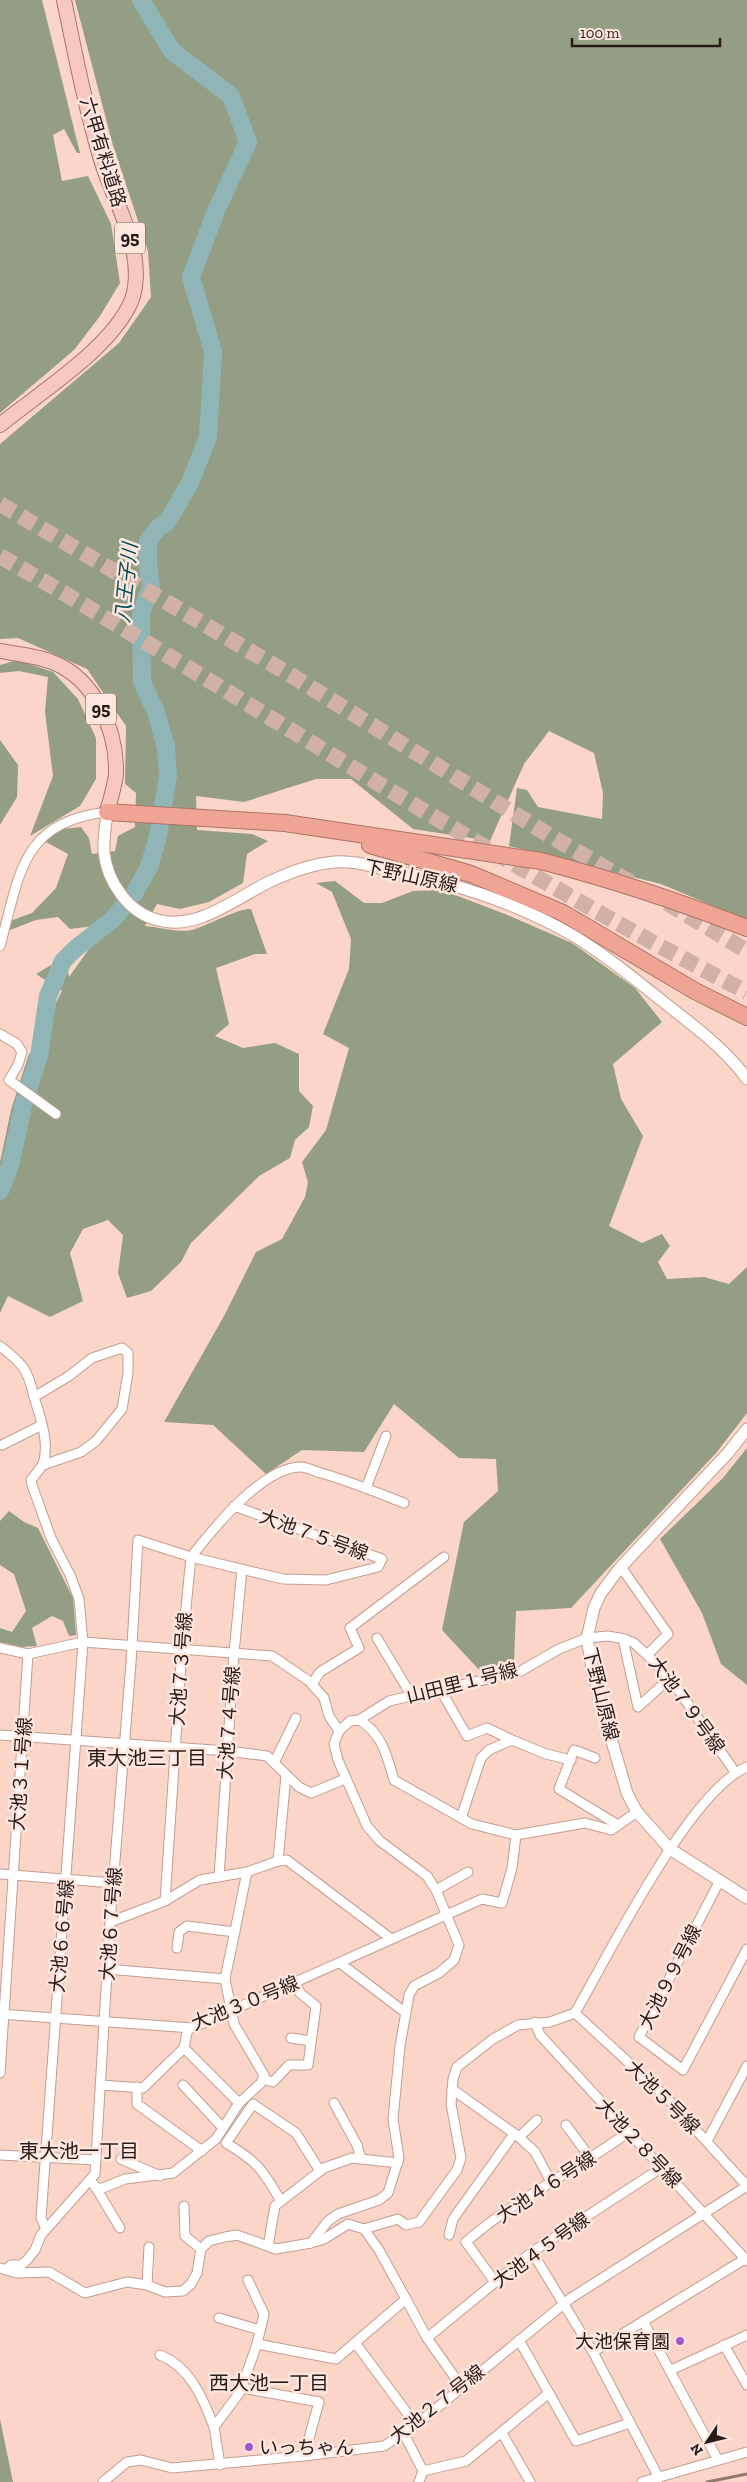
<svg xmlns="http://www.w3.org/2000/svg" width="747" height="2482" font-family="'Zilla Slab','Noto Sans JP',serif">
<style>
.forest{fill:#939e84}
.lines{fill:none;stroke-linecap:round;stroke-linejoin:round}
.river{stroke:#90b5b6;stroke-width:18}
.motorway-tunnel{stroke:#d1b0a5;stroke-width:16;stroke-dasharray:16 8;stroke-linecap:butt}
.minor-casing{stroke:#c29e91;stroke-width:11}
.tertiary-casing{stroke:#c29e91;stroke-width:13}
.primary-casing{stroke:#aa7468;stroke-width:16}
.motorway-casing{stroke:#aa7468;stroke-width:18}
.minor{stroke:#fff;stroke-width:9}
.tertiary{stroke:#fff;stroke-width:11}
.primary{stroke:#f6c8bf;stroke-width:14}
.motorway{stroke:#f0a494;stroke-width:16}
.rail{stroke:#92786f;stroke-width:3}
.poi-dot{fill:#9f58cc;stroke:#fee6de;stroke-width:2}
.labels{text-anchor:middle;dominant-baseline:central;stroke-width:5;stroke-linejoin:round;paint-order:stroke}
.shield{fill:#fee6de;stroke:#695953;stroke-width:1}
.shield-label{font-size:18px;font-weight:bold;fill:#291c17}
.street-label{font-size:19px;fill:#291c17;stroke:#fee6de}
.poi-label{font-size:19px;fill:#291c17;stroke:#fee6de;text-anchor:end}
.water-label{font-size:20px;font-style:italic;fill:#005559;stroke:#fee6de}
.neighbourhood-label{font-size:20px;fill:#291c17;stroke:#fee6de}
</style>
<rect width="100%" height="100%" fill="#fbd5c8"/>
<g class="forest">
<path d="M0,0H42L80,153H77L64,129L53,135L62,181L88,176L111,224L120,283L100,316L74,350L0,413Z"/>
<path d="M75,0H747V920L661,884L509,846L517,788L527,790L538,807L602,819L603,793L594,753L549,731L524,764L490,841L413,829L351,779H316L244,802L196,796L197,830L252,834L268,841L247,854L243,883L209,902L180,909L157,904L145,926C159,927 179,933 192,930C209,925 238,908 251,909L267,954H255L216,968L229,1024L215,1036L243,1048L275,1043L299,1054V1091L313,1106L309,1127L295,1140L290,1158L259,1176L191,1243L181,1262L151,1291L127,1298L118,1273L123,1235L108,1220L83,1229L70,1253L83,1301L50,1317L8,1296L0,1313V1162L11,1110L28,1057L62,991L36,974L53,964L67,966L69,977L89,949L94,926L70,929L58,917L36,920L10,930V921L32,913L56,888L68,854L44,841L62,829L81,827L89,838L92,854L115,851L118,836L135,827L136,793L125,784L126,726L87,669L18,638L0,639V444L119,343L151,297L148,251L112,142Z"/>
<path d="M18,660L53,672L78,699L96,738V779L80,806L30,836L53,776L45,712L48,677L19,671L0,673V665Z"/>
<path d="M0,740L18,765L17,797L0,825Z"/>
<path d="M335,881L364,903H382L413,891L442,890L505,914L572,943L635,988L662,1022L613,1064L621,1099L643,1136L609,1226L642,1243L662,1234L670,1246L658,1262L667,1279L704,1277L729,1284L747,1267V1413L716,1453L571,1608L516,1611L514,1662L483,1674L442,1630L464,1522L498,1491L496,1459L459,1458L394,1404L364,1452L302,1450L266,1474L213,1425L164,1422L224,1316L256,1252L282,1239L305,1197L308,1182L302,1162L326,1130L349,1048L323,1034L349,969L351,939L332,892L316,883Z"/>
<path d="M747,1448V1685L721,1664L702,1613L660,1539L722,1479Z"/>
<path d="M9,1511L24,1522L38,1528L73,1598L76,1635L69,1636L63,1621L52,1616L32,1628L37,1646L22,1647L0,1642V1628L12,1632L26,1611L14,1574L0,1565V1521Z"/>
<path d="M0,2419L13,2482H0Z"/>
</g>
<g class="lines">
<path class="river" d="M0,1191L10,1166L23,1106L39,1056L48,996L63,961L75,949L113,919L134,894L149,867L158,836L168,776L166,747L156,712L142,682L141,613L151,587L148,564V541L158,528L167,522L189,485L208,437L213,352L191,277L216,211L248,142L231,96L172,51L141,0"/>
<g class="motorway-tunnel">
<path d="M0,504L294,677L552,837L635,885"/>
<path d="M0,556C250,700 490,861 747,992"/>
<path d="M667,903L747,951"/>
</g>
<g class="minor-casing">
<g id="minor">
<path d="M0,946C20,875 20,822 107,812"/>
<path d="M0,1034L17,1044L22,1052L18,1065L9,1080L56,1114"/>
<path d="M0,1346C22,1363 28,1369 34,1397L69,1376L92,1358L122,1348L128,1353V1373L122,1409L96,1441L81,1452L43,1465"/>
<path d="M34,1397C40,1416 50,1443 43,1464C41,1468 35,1475 31,1480L32,1485L51,1538L71,1577L79,1599L83,1642L41,2218L46,2229"/>
<path d="M2,1445L42,1425"/>
<path d="M366,1488L386,1436"/>
<path d="M234,1506L382,1559L378,1567L326,1580L283,1579L191,1557C213,1529 263,1466 302,1467C308,1468 315,1471 321,1473C349,1481 376,1492 404,1503"/>
<path d="M621,1567L668,1634L647,1655L670,1678L735,1772"/>
<path d="M377,1638L411,1695"/>
<path d="M623,1639L638,1707L670,1678"/>
<path d="M0,1648L28,1654L83,1642L272,1656L309,1681L324,1698L329,1716L339,1731L334,1744L338,1760L367,1826L380,1841L427,1876L436,1890L459,1945L454,1960L439,1973L414,1986L409,1995L400,2046L393,2119L399,2158L388,2193L379,2200L338,2214L328,2221L311,2243L276,2249L237,2235L225,2237L209,2241L201,2249L197,2273L191,2284L183,2291L165,2292L147,2285L127,2282L85,2293L49,2272L17,2273L0,2268"/>
<path d="M312,1684L320,1672L359,1648L350,1628L444,1557"/>
<path d="M440,1689L467,1736L487,1728L512,1740L489,1750L481,1758L461,1818"/>
<path d="M359,1720C382,1733 387,1756 394,1780L472,1824L516,1835L585,1823L611,1830L637,1812"/>
<path d="M339,1731L350,1721L359,1720L389,1701L519,1672L559,1649L587,1638L608,1636L625,1639L634,1643L647,1655"/>
<path d="M0,1735L228,1751L267,1756L299,1787L311,1793L345,1779"/>
<path d="M512,1740L546,1754L571,1760"/>
<path d="M595,1758L574,1750L559,1789L618,1825"/>
<path d="M274,1763L296,1718"/>
<path d="M278,1861L287,1860L390,1938"/>
<path d="M0,1874L114,1883"/>
<path d="M219,1877L234,1653L242,1569"/>
<path d="M720,1880L639,2037L683,2070L747,1949"/>
<path d="M436,1890L468,1872"/>
<path d="M110,1922L165,1901L200,1880L247,1872L278,1861L286,1775"/>
<path d="M177,1948L179,1932L187,1926L235,1932"/>
<path d="M340,1963L406,2013"/>
<path d="M107,1969L225,1979L247,1872"/>
<path d="M0,2014L192,2028L482,1899L502,1903L512,1868L516,1835"/>
<path d="M535,2022L540,2035L747,2261"/>
<path d="M291,2038L311,2041"/>
<path d="M184,2048L188,2028"/>
<path d="M0,2073L28,1654"/>
<path d="M263,2079L273,2082L289,2065H308L316,2006L300,1993L296,1983"/>
<path d="M101,2085L143,2088L184,2048L239,2103L261,2083L264,2075L234,2024L225,1979"/>
<path d="M183,2085L223,2128"/>
<path d="M137,2087V2104L202,2151"/>
<path d="M452,2089L519,2137L535,2152L551,2182"/>
<path d="M334,2103L357,2145L361,2159"/>
<path d="M566,2125L591,2159"/>
<path d="M519,2137L537,2120"/>
<path d="M707,2141L747,2066"/>
<path d="M0,2155L96,2160"/>
<path d="M121,2159L160,2176"/>
<path d="M90,2180L96,2188H103L125,2179L173,2173L216,2139L239,2103"/>
<path d="M96,2188L120,2228"/>
<path d="M281,2201C262,2169 258,2162 226,2143L253,2104L296,2133L320,2171"/>
<path d="M184,2206L185,2236L201,2249"/>
<path d="M364,2229L398,2219L406,2225L419,2222L457,2170L461,2158L451,2104L453,2079L457,2067L493,2039L518,2025L550,2022L575,2013C608,1956 690,1790 747,1767"/>
<path d="M449,2235L453,2219L514,2134"/>
<path d="M311,2243L324,2239L348,2224L364,2229L379,2250L406,2299"/>
<path d="M268,2246L275,2206L324,2168L352,2158L398,2163"/>
<path d="M532,2252L593,2352L659,2478"/>
<path d="M6,2270L11,2265H21L27,2260L35,2250L41,2235L95,2174L110,1922L131,1663L138,1540L191,1557L182,1648L165,1901"/>
<path d="M248,2280L264,2314L257,2344"/>
<path d="M495,2282L466,2242C515,2199 575,2171 627,2133"/>
<path d="M147,2285L149,2247"/>
<path d="M219,2318L260,2330"/>
<path d="M643,2321L718,2460"/>
<path d="M427,2338L532,2252L661,2168"/>
<path d="M519,2340L576,2441L630,2423"/>
<path d="M356,2344L416,2425"/>
<path d="M724,2345L747,2385"/>
<path d="M593,2352L745,2259"/>
<path d="M160,2355C190,2367 203,2398 214,2427"/>
<path d="M671,2370L747,2335"/>
<path d="M242,2388L319,2402L304,2456"/>
<path d="M502,2433L530,2482"/>
<path d="M404,2434L423,2471L419,2482"/>
<path d="M220,2465L214,2427L240,2392L257,2344L336,2359L406,2299L427,2338L461,2386"/>
<path d="M423,2471L466,2461L549,2393"/>
<path d="M103,2482L127,2462L141,2460L172,2468L304,2456L384,2446L416,2425L571,2298L747,2186L666,2097L575,2013"/>
<path d="M642,2482L747,2452"/>
</g>
</g>
<g class="tertiary-casing">
<g id="tertiary">
<path d="M107,812C106,824 103,839 104,852C107,881 128,913 158,920C197,931 236,898 269,882C288,873 313,864 334,862C353,860 375,867 393,871C456,883 519,904 574,936C607,956 641,984 671,1008C698,1029 727,1051 747,1079"/>
<path d="M747,1429L728,1453L619,1569L601,1593L594,1608L587,1638L593,1674L611,1738L627,1793L637,1812L670,1849L747,1898"/>
</g>
</g>
<g class="primary-casing">
<g id="primary">
<path d="M0,425C39,393 104,353 128,308C138,291 137,267 133,249C127,219 111,192 102,163C86,110 75,54 64,0"/>
<path d="M0,651C17,654 37,656 52,662C96,679 117,731 116,774C115,786 110,800 107,812"/>
</g>
</g>
<g class="motorway-casing">
<g id="motorway">
<path d="M107,812L285,823L541,861C611,879 680,902 747,928"/>
<path d="M370,845L471,874L563,913L695,991L747,1017"/>
</g>
</g>
<use href="#minor" class="minor"/>
<use href="#tertiary" class="tertiary"/>
<use href="#primary" class="primary"/>
<use href="#motorway" class="motorway"/>
<path class="rail" d="M707,2482L747,2474"/>
</g>
<g class="poi-dot">
<circle cx="680" cy="2341" r="5"/>
<circle cx="249" cy="2447" r="5"/>
</g>
<g class="labels">
<g class="shield">
<rect x="115" y="222.5" width="30" height="31" rx="4"/>
<rect x="86" y="693.5" width="30" height="31" rx="4"/>
</g>
<g class="shield-label">
<text x="130" y="238">95</text>
<text x="101" y="709">95</text>
</g>
<g class="street-label">
<text transform="translate(103 152) rotate(73)">六甲有料道路</text>
<text transform="translate(411 876) rotate(12)">下野山原線</text>
<text transform="translate(314 1535) rotate(20)">大池７５号線</text>
<text transform="translate(181 1669) rotate(-86)">大池７３号線</text>
<text transform="translate(462 1683) rotate(-14)">山田里１号線</text>
<text transform="translate(601 1694) rotate(76)">下野山原線</text>
<text transform="translate(687 1705) rotate(54)">大池７９号線</text>
<text transform="translate(229 1723) rotate(-86)">大池７４号線</text>
<text transform="translate(21 1774) rotate(-86)">大池３１号線</text>
<text transform="translate(111 1924) rotate(-86)">大池６７号線</text>
<text transform="translate(62 1936) rotate(-85)">大池６６号線</text>
<text transform="translate(670 1977) rotate(-63)">大池９９号線</text>
<text transform="translate(245 2003) rotate(-22)">大池３０号線</text>
<text transform="translate(663 2097) rotate(45)">大池５号線</text>
<text transform="translate(639 2143) rotate(47)">大池２８号線</text>
<text transform="translate(546 2187) rotate(-33)">大池４６号線</text>
<text transform="translate(541 2250) rotate(-36)">大池４５号線</text>
<text transform="translate(437 2404) rotate(-38)">大池２７号線</text>
</g>
<g class="poi-label">
<text x="670" y="2341">大池保育園</text>
<text x="259" y="2447" text-anchor="start">いっちゃん</text>
</g>
<g class="water-label">
<text transform="translate(126 583) rotate(-84)">八王子川</text>
</g>
<g class="neighbourhood-label">
<text x="147" y="1758">東大池三丁目</text>
<text x="79" y="2151">東大池一丁目</text>
<text x="269" y="2383">西大池一丁目</text>
</g>
</g>
<g transform="translate(707 2442) rotate(235)" stroke="#fee6de" stroke-width="4" paint-order="stroke">
<path d="M0-4L9 19L0 12L-9 19Z" fill="#291c17"/>
<text y="-8" font-size="14" font-weight="bold" text-anchor="middle" fill="#291c17">N</text>
</g>
<path d="M572 38v8h148v-8" fill="none" stroke="#291c17" stroke-width="2.5"/>
<text x="580" y="38" font-size="15" fill="#291c17" stroke="#fee6de" stroke-width="4" paint-order="stroke">100 m</text>
</svg>
